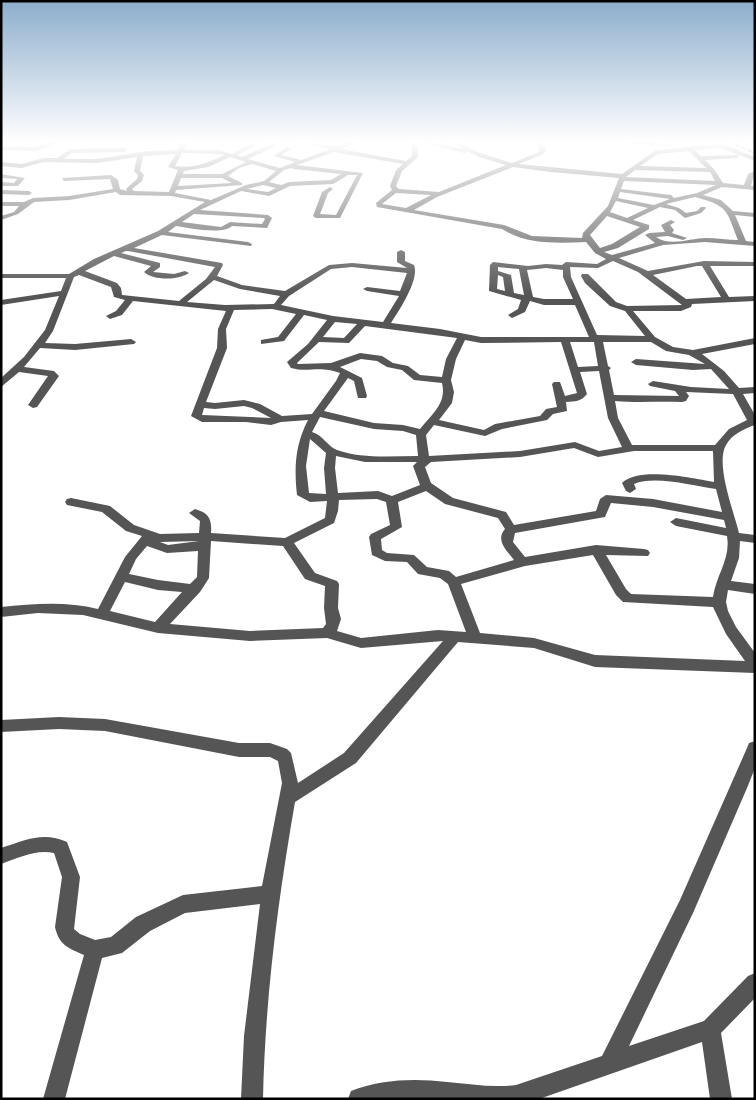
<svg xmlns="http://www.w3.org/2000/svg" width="756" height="1100" font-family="Signika,sans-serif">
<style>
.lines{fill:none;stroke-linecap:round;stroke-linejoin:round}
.minor{fill:#555;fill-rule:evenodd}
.rail{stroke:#000;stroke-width:2;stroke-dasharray:4 1 0.5 1;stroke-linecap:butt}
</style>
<rect width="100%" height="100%" fill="#fff"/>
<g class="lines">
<g class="minor">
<path d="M51,142H59L36,151L1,150V146L35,147Z"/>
<path d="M182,142H188L184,150H219L232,154L251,144H255V146L237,155L242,157L269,145L270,142H276L274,147L248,159L280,168L295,162L274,156L287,147L292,148L282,155L301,160L331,149L295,142L338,146L349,142H357L341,149L406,161L412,156L411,142H417L418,157L402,171L396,186L399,189L439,192L506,165L479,157L467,151L464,153L420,142H430L463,149L451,142H458L480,153L512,163L539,152L537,142H543L546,150L543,154L519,164L622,174L656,150L722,144L755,157V161L739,155L737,158L705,160L714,169L723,183L744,185L748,174L755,171L751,186H755V190L722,187L703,195L721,200L733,211L755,213V217L735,215L746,241L755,242V246L705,242L663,245L619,258L648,271L704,261L755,262V266H710L729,297L755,296V301L692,304L691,307L681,311H633L655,337L673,347L693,350L755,338V344L702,354L724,371L739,388L755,387V393L743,394L755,415V425C744,429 732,434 726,445C715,464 734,512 739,533L755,535V543L740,541L739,558L731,581L755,584V594L728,590L726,602L728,611L736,627L755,653V673L595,667L534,648L458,642L356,763L295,802C278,900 265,999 263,1099H241L244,1036L260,904L185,913L150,931L122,953L102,958L65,1099H43L84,955C68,948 59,945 55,927L62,877L54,853C36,849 18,858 1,864V848C25,840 44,831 67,842L80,877L74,929L80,934L95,940L111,937L136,917L183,895L262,886L282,783L278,761L270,757H239L105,731L59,729L1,732V720L59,717L105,719L239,743H270L287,749L291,753L298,783L344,753L443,641L361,648L327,638L250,641L158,633L83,615L38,613L1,617V607C33,604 66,601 98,609L125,557L142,536L126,531L102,512L67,505L65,502L67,499L71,498L110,506L134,525L160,534L199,533L200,521L189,513L195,509C209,513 212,519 211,533L285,538L325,518L327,501L310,502L297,495C294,468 295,445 308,420L281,422L271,425L246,422H202L191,416L217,348L218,329L226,311L133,301L122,315L110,319L106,316L116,311L125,300L114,297L111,287L79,275L74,277L53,331L45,343L75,344L131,339L136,342L134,344L75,350L40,348L24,367L54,371L59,376L37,407L33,408L28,405L48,376L19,372L1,387V378L24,357L45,330L59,296L1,305V300L61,291L66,278H1V274H69L94,259L158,231L205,202L171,196L120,195L116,192L69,200L34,202L18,214L1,220V216L14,212L19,206H1V202H24L33,198L69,196L113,189L110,179L64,181L62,178L111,175L118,180L120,189L127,191L126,189L137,179L138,175L134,171L137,157L97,163L43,162L22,168L1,166V162L22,164L43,158H57L70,149L124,148L127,150L124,152L71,153L64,159H97L148,151L178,150ZM721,148L739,155L701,156L695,150ZM689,151L706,168L640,166L658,154ZM334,152L403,164L396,170L390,186L392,190L376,203L377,207L502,229C527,245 558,243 586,242L595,253L606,259L597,264L566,262L562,265L546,264L528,266L493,262L490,265L489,291L521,300L518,309L508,315L512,318L525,312L530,301L544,305H575L589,337H481L440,329L391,323C399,311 420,279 414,265L405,261V252L401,250L397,252V262L407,268L352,263L329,265L285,291L242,285L217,276L223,265L222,263L134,248L162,235L251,246L252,244L248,242L168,232L176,226C189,228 223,235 232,226L267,228L272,218L268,215L200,210L241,191L269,196L290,186L333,184L348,175H357L336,215L320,214L328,193L333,189L330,187L322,192L313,216L316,218H340L363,173L297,165ZM182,153L219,154L224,155C208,163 193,169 175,166ZM176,154L168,167L178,170L169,192L134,191L132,189L142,181L144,175L140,171L143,156ZM230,157L246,162L222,174H183L184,171L208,167ZM252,164L276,171L264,181L246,185L211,200L175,193L176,190L242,185V183L228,176L239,168ZM513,167L551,172L619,178L608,206L583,233L582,238L532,236L504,225L414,210L437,197ZM291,168L294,169L341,174L331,180L289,182L281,185L269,182L284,170ZM635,170L710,172L715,181L626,177ZM181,178H222L232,183L178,186ZM624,181L716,185L697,193L674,198L671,195L621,189ZM263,185L276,188L268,192L247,189ZM620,192L670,199L654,205L618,198ZM396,193L431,195L406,208L382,204ZM695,197C729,206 726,210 738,240C728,240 717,238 706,238C691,238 670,247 656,237L668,236L683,240L687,238L672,233L674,230L670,225L675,222L671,220L661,225L665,232L649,233L645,235L655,243L612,255L604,252L618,248L649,229V225L633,220L660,207L675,210L685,218L701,213L706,208L705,207H701L697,211L686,213L679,208L666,204ZM616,201L648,208L627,218L610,212ZM194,214L264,218L265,219L262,224L230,222L221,227L182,222ZM607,216L640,227L612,244L600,248L590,235ZM126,251H128L215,267L206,279L179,301L122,295L121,288L117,283L85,271L114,256L151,266L144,272C154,281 179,280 189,273L185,271L174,274L153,272L160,267V263L121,253ZM613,261L638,272L682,305L627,306L616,302L588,274H582L581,276L585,283L610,306L625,311L645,336L597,335L571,277L570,267L598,268ZM697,266H702L721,297L686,299L653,275ZM352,267L407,273L400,291L367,287L363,289L367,291L399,296L383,322L333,316L281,305L289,296L331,269ZM498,267L519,269L524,295L514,293L511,275L498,271ZM546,268L563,270V277L573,299H544L533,297L527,270ZM498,275L503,277L505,291L497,289ZM214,280L240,289L280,296L274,304L225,305L187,302ZM272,309L296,314L278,337L261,340V344L284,341L304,315L327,320L308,344L287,362L291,368C309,373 319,365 340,373L336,381L312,414L282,416L260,404L244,400L215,403L206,402L227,348L226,329L234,310ZM335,322L357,324L344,338L323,337ZM365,326L457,338L446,359L442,377L420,375L408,366L393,363L382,356L360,353L331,363L298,364L297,363L319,342L349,343ZM465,340L481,343L561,342L577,393L565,396L560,382H554L552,384L557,407L546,409L540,416L495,424L484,430L439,420L452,403L454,392L451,380L456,359ZM570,342H594L598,366L578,367ZM603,342H651L666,351L689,355L705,364L636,359L631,362L636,365L693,370L711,369L729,389L691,387L653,381L648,384L650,386L675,391L679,396L614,395L609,370L611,368L608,366ZM361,359L377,361L387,367L402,370L414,380L442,383C447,403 432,414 420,429L403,425L374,423L324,411L348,378L354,381L358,398H366L367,396L362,378L340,367ZM599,371L608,418L622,447L599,451L575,442L520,451L429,456L426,435L434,425L485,436L502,429L547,420L553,414L567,411L566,402C575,401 581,402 587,394L580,372ZM686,392L733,394L747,420L729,429L715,445H632L618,418L615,401C638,403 659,401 682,402L686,401L689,396ZM244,406L252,408L271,418L202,415L204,408L215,409ZM320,417L374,429L403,431L416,435L418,456C391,456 362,459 337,450C327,446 323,435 312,432ZM310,439L326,453L324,468L326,494L309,493L306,466ZM574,448L598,457L634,451H713L714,482C693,478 638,466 622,483L626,491L630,493L636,489L634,484C655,475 693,486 716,489L722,512L653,499L606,495L600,499L596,511L514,525L506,512L453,498L431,483L425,467L431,462L520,457ZM336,456L365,462H417L413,466L420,485L392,496L378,491L338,493L335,468ZM426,491L445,504L498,518L505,529C495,540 507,551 514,560L456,577L449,571L427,567L414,555L387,553L382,550L381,539L402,527L398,502ZM377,499L386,502L390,525L371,534L369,537L372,555L385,561L407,562L418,574L440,578L448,584L466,632L438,630L361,638L337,631L341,619L338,608L339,584L337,581L315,573L294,543L334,523L338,511L339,500ZM611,503L653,507L724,520L726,528L676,518L670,522L676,526L727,536C731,559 716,575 713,597L631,594L626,589L606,555L648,556L650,553L648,550L644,549L596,545L525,557L513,542L515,533L605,517ZM199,541L168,545L160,542ZM211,541L283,546L305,579L325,586L324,608L326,624L323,628L250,631L170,624L200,592L209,578ZM147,546L167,553L198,551L197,577L190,584L158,580L129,574L136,559ZM593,555L616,595L623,602L713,607L726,634L745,661L595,655L534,638L480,633L461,584L525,566ZM125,582L158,590L182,592L155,622L110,611Z"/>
<path d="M615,142H646L673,145L670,147Z"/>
<path d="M744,142H755V146L745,143Z"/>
<path d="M1,174L25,178L18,186H1V182L14,183L17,179L1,178Z"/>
<path d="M1,190L29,191L32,193L29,195L1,194Z"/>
<path d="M755,741V768L747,788L693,913L629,1046L704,1021L748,976L755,973V998L721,1033L732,1099H710L702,1042L539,1099H348L351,1091C381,1079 415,1078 447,1082C470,1084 493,1088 516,1085L602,1056L680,900L747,748L749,743Z"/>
</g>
<path class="rail" d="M730,142L755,153"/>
</g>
<linearGradient id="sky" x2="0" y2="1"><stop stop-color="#8cadcc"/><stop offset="0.48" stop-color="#fff"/><stop offset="1" stop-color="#fff" stop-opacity="0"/></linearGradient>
<rect width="756" height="296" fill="url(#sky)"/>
<rect width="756" height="1100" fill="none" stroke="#000000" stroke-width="5"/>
</svg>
